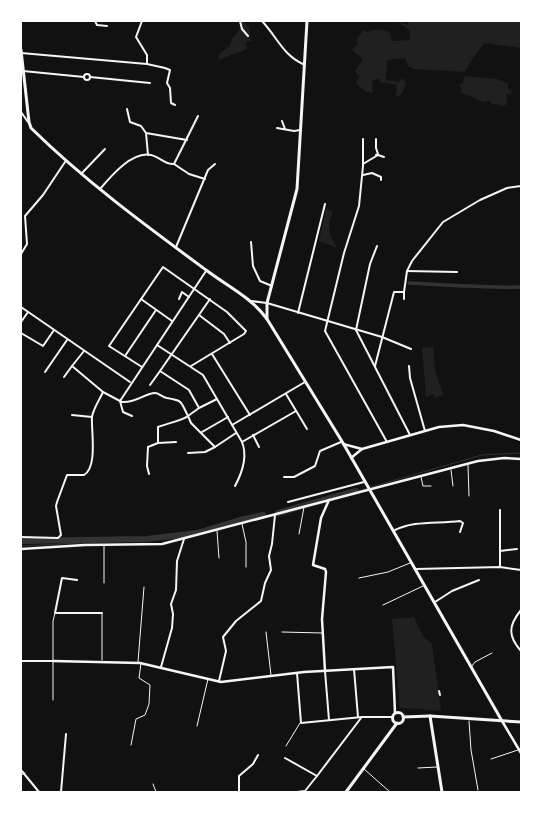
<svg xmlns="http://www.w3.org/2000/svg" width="542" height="813" font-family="Bitter,serif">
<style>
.green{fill:#202020}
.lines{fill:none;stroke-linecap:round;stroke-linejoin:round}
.stream{stroke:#333;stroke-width:1}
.canal{stroke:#333;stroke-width:3.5}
.river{stroke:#333;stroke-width:6}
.service{stroke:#f5f5f5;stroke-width:1}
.minor{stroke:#f5f5f5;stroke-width:2}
.tertiary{stroke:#f5f5f5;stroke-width:2.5}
.secondary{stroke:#f5f5f5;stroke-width:3}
.primary{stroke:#f5f5f5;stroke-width:3}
</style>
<rect width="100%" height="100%" fill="#111"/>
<g class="green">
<path d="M238,21H244L249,28L251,41L246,42L247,49L218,60L220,53L230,46L232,39L242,26Z"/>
<path d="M396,21L408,25L409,21H521V48L484,43L473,58L465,72L414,69L408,66L405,58L387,60L386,80L399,82L403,78L406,83L402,94L396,97L397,85L381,82L378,78L372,81L373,93C366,92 359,89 356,82L359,77L355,71L363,59L352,50L358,44L356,41L363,30L368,32C373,29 384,29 388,32C391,34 391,38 392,41L410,40V30Z"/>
<path d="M464,76L497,79L508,84V89L512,90L511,94H506L507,104L503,106L495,103L494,105L489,101L483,102L460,92L462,88L459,85L463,83Z"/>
<path d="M326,208L333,212C326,229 329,232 337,248L319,241Z"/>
<path d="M433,347L435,371L443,395L434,398V394L426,397L422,348Z"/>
<path d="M414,617L423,636L432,644L441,711L425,710L424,709L400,708L392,619Z"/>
</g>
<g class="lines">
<g class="stream">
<path d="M371,487L482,455L521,453"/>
<path d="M280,512L368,488"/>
<path d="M21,546L178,538"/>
</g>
<path class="canal" d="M409,283C447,285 484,288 521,287"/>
<g class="river">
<path d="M278,513L356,491"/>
<path d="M21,541L147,539L197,533L240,520L263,515"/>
</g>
<g class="service">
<path d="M468,465L469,496"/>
<path d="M451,470L453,486"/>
<path d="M421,477L423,486H431"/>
<path d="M242,524L246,542V567"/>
<path d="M217,531L219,558"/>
<path d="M299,534L304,507"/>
<path d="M359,578L388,572L410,563"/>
<path d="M104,583V546"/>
<path d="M383,605L423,586"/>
<path d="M102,614V660"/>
<path d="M266,632L271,675"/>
<path d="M282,632L322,633"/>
<path d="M138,662L144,587"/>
<path d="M472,666L475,662L492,653"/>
<path d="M53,700V621L55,613"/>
<path d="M469,721L471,750L478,790"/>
<path d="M197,726L208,679"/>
<path d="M131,745L136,719L145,715L149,704L150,685L139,678L141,663"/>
<path d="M286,746L300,723"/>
<path d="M491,759L518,750"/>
<path d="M418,768L437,767"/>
<path d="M364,769L390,792"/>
<path d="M21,775L25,773"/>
<path d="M153,784L156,792"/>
</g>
<g class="minor">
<path d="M95,21L97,25L107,26"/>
<path d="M240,21L242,29L248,36"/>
<path d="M262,21C277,37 283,55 303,64"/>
<path d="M21,53L147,64V55L136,37L142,21"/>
<path d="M147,64L165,68L170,70L167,83L170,88L171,103L175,105"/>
<path d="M23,71L84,77"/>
<circle cx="87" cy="77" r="3"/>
<path d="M90,77L150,83"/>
<path d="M127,109L130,122L141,126L146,133L148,155"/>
<path d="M21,112L28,122"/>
<path d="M282,121L285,129"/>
<path d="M277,128L294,131L300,130"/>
<path d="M146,133L187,140"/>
<path d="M363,139V166L359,206L344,253L325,331L387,442"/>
<path d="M376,155L378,154L376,148V139"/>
<path d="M174,164L189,174L205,179"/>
<path d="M363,164L378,155L384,157"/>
<path d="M81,174L105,149"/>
<path d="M363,175L372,173L381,177V180"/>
<path d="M100,189C111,176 132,151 151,155C160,157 165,165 174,164L198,116"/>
<path d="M251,242L253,266L260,281L272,286"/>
<path d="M377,246L370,264L356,330L410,435"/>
<path d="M176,247L208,170L215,164"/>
<path d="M21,254L27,244L25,216L43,195L65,162"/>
<path d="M407,271L457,272"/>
<path d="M141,299L172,321"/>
<path d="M179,299L182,292L189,297"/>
<path d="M210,299L160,371L189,390L199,408L217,399"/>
<path d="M404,299V292"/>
<path d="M251,301L267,303L382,337L411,349"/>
<path d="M21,307L130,382"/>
<path d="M298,313L325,204"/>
<path d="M199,315L224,334L230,343"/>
<path d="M21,322L28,312"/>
<path d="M21,333L43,346L54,330"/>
<path d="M157,345L203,375L242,442C248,457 242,473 235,486"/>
<path d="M84,351L72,366L103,392L120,401L206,271"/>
<path d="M212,354L250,415"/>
<path d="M125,356L156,310"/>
<path d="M375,366L394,292H404L407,271L412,261L443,222L480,200L507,188L521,186"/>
<path d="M409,366L410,378L425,431"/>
<path d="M142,367L109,346L163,267L227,312L246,331L244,334L191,366"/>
<path d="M45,372L67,340"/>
<path d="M64,377L72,366"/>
<path d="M150,385L160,371"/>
<path d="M286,394L307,429"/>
<path d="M199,408L188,416L191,423L215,447L236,433"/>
<path d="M72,415L92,417"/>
<path d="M132,416L123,412L120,401L122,402C137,403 145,393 155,393C159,393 162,397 167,398C184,401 180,401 188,416C184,420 165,424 158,427V443L176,442"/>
<path d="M232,425L305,382"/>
<path d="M202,432L228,417"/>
<path d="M253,435L259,447"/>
<path d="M242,442L296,411"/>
<path d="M188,453L205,452L215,447"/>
<path d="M149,474L147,466L148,447L158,443"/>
<path d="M284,477H294L315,466L320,451L341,442"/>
<path d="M288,502L364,482"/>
<path d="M500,510V567"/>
<path d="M393,531C414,520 437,524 460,521L463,523L460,532"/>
<path d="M21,537L58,538L61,535L56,506L57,502L67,475H84C98,467 91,430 92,417C93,409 100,399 103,392"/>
<path d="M500,551L517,549"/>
<path d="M416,569L500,567L521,570"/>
<path d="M77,580L62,578L55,613H102"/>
<path d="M435,602L452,591L479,580"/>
<path d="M521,610C508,626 508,636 521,651"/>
<path d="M21,661H53"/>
<path d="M161,667L172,628L173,614L171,604L176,590L177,561L184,539"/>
<path d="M354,669L358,717"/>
<path d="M325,671L329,720"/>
<path d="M297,673L301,723L362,717H393"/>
<path d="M219,681L226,651L223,637L236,621L261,601L265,583L271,570L269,556L272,544L275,515"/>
<path d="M439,691L440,695"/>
<path d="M285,758L317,776L305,791L297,792"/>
<path d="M21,770L39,792"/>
<path d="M317,776L361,718"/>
<path d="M61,792L66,734"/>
<path d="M239,792V776L253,764L258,755"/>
</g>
<g class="tertiary">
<path d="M343,444L362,449L439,427L463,425L494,431L521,440"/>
<path d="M351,458L362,449"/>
<path d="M21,549L85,545L162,544L478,461L504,458L521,459"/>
<path d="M53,661L140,663L221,682L304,672L393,667L395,713"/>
<path d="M325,671L322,619L326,572L325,569L313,565L321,518L329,500"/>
<path d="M502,721L521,753"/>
</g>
<g class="secondary">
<path d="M21,50L29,122L31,128C85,181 145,225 206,270C227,286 251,297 267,319L343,443L502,721"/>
<path d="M267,319V303L297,189L307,21"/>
<circle cx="398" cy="718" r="5.5"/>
<path d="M403,717L430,716"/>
<path d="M346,792L397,723"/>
</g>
<path class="primary" d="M442,792L430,716L521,722"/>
</g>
<rect width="542" height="813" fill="none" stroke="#ffffff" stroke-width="44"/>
</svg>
